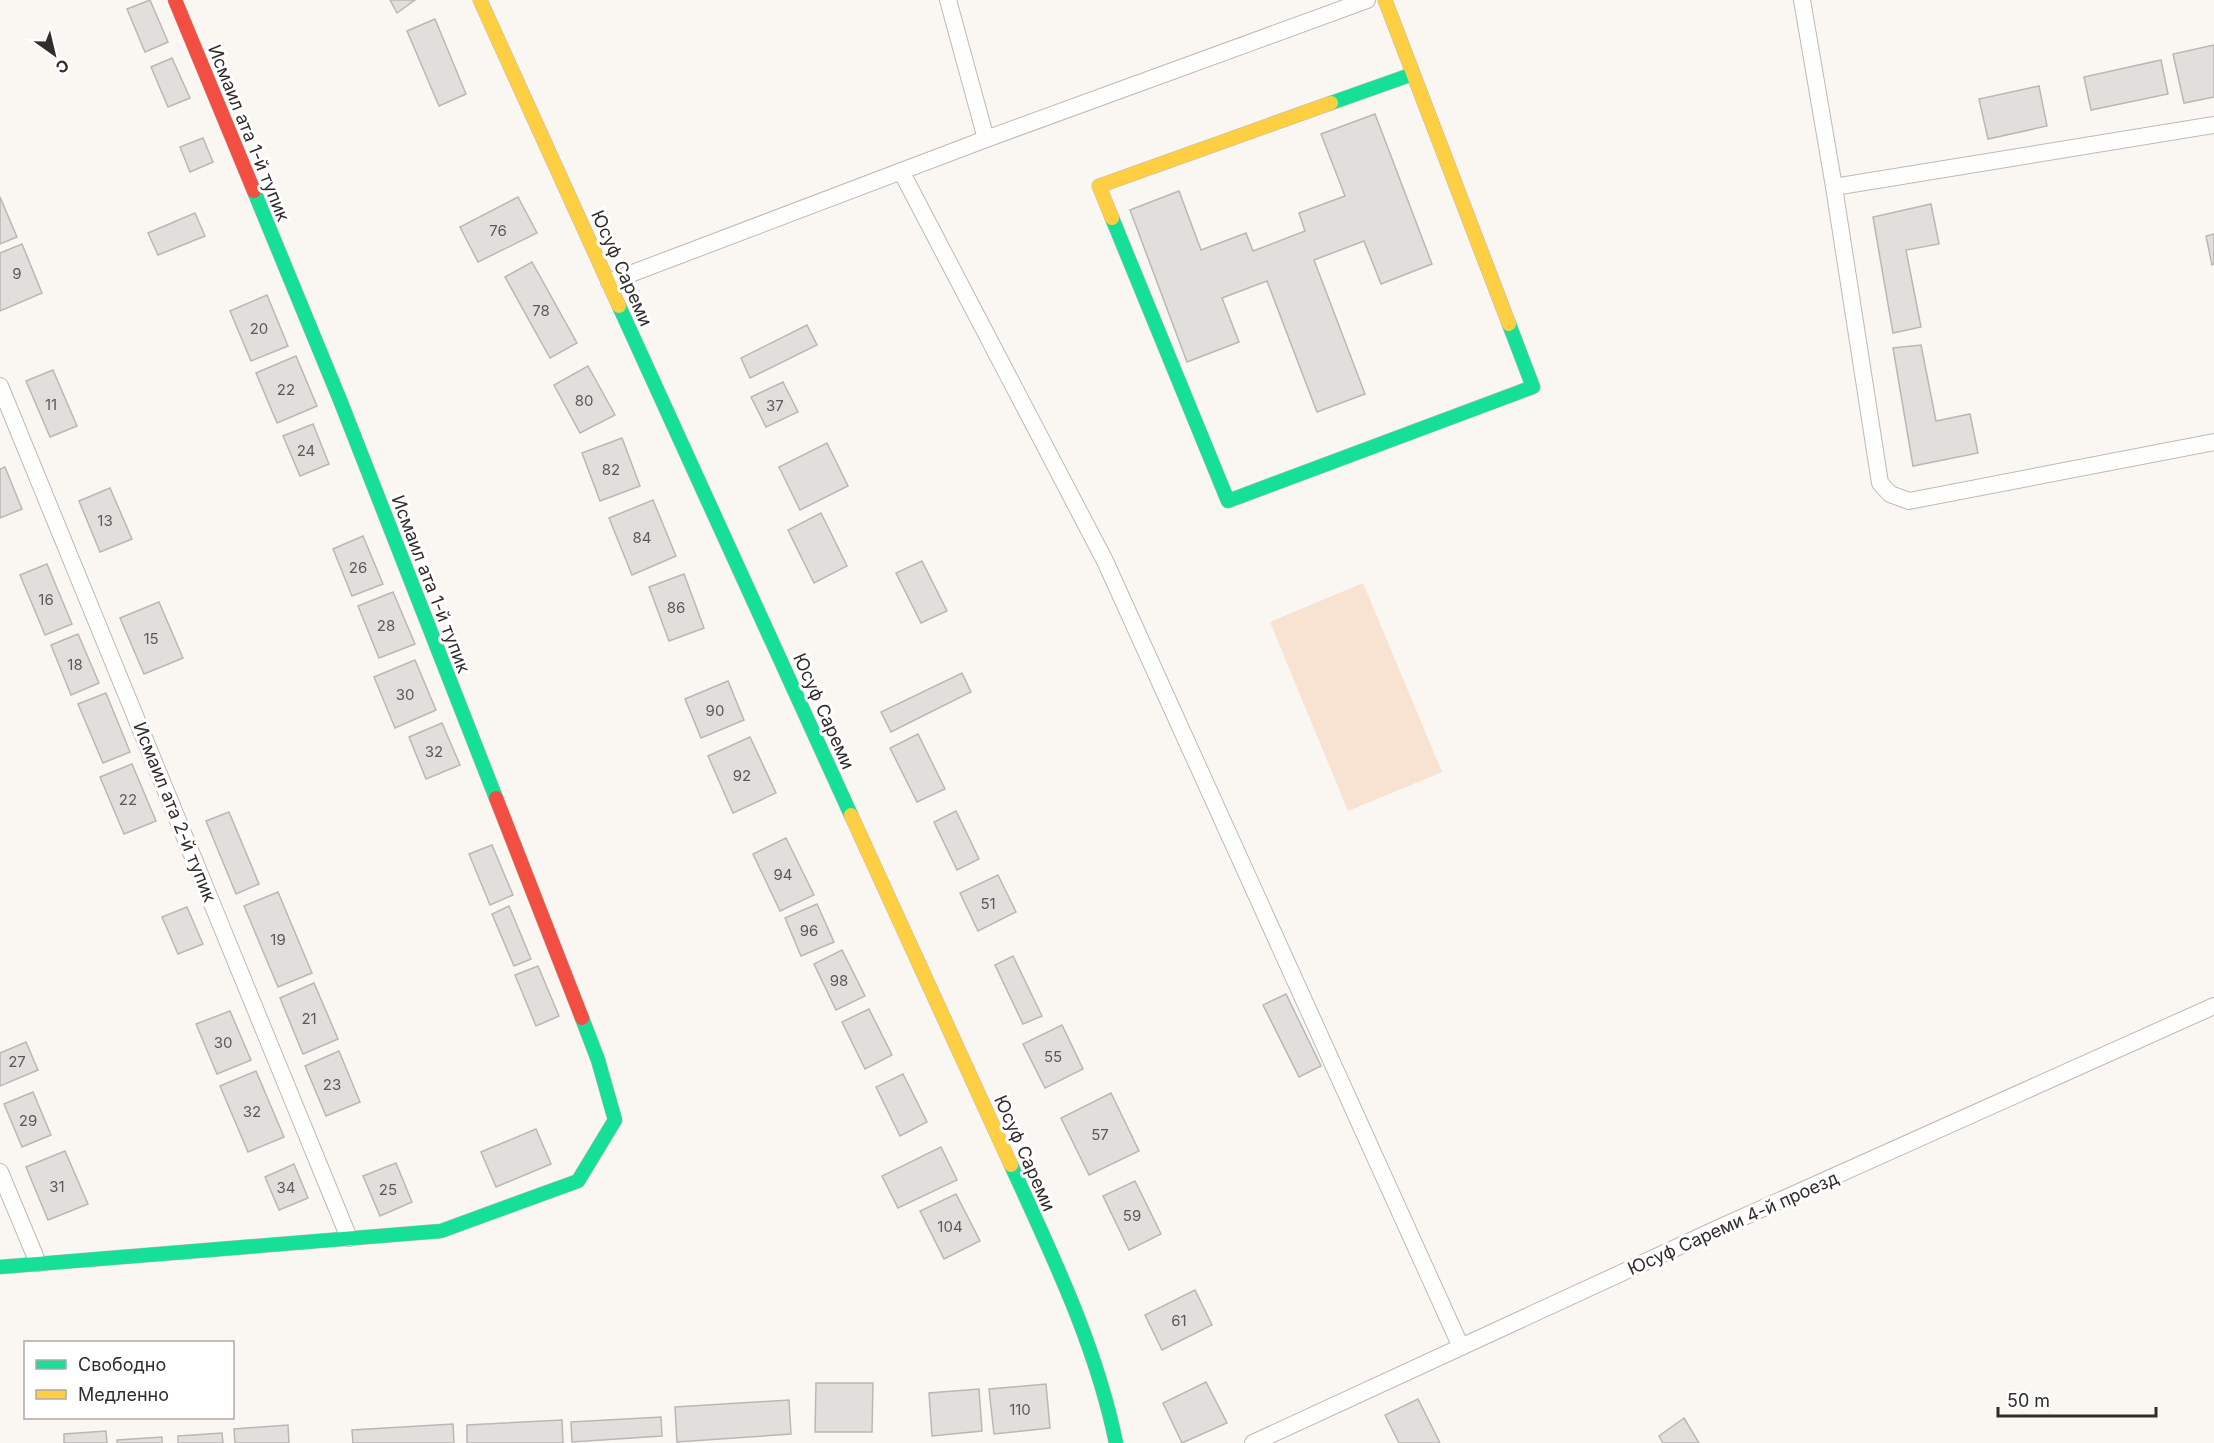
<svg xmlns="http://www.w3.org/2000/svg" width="2214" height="1443" font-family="Inter,sans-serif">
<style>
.pitch{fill:#f8e3d2}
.building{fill:#e1dedb;stroke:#bab7b4;stroke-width:1.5}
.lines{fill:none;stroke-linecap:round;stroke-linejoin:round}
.street-casing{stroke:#bdbab7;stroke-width:18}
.fast-casing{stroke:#bdbab7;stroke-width:15}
.slow-casing{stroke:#bdbab7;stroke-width:15}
.jam-casing{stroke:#bdbab7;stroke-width:15}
.street{stroke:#fefefd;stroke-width:16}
.fast{stroke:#16e098;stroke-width:14}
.slow{stroke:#ffcf43;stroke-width:14}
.jam{stroke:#f24e42;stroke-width:14}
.labels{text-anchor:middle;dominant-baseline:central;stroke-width:6;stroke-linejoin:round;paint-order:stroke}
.number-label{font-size:15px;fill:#5c5a57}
.street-label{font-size:18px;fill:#302e2b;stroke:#fff}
</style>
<rect width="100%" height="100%" fill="#faf6f2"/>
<path class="pitch" d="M1363,583L1442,772L1348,811L1270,622Z"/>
<g class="building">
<path d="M150,0L168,42L145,52L127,9Z"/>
<path d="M390,0H415L397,13Z"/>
<path d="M435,19L466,94L439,106L407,31Z"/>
<path d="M2214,45V97L2184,103L2173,54Z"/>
<path d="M172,58L190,98L168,107L151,67Z"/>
<path d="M2161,60L2168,94L2091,110L2084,77Z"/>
<path d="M2039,86L2047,126L1988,139L1979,99Z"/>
<path d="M1375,114L1432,264L1381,284L1364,241L1314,260L1365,394L1317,412L1267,281L1222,298L1239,342L1187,362L1130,210L1179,191L1201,250L1246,233L1253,251L1305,231L1299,213L1345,196L1321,134Z"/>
<path d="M203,138L213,162L190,172L180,147Z"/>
<path d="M0,197L17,237L0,244Z"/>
<path d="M518,197L537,233L478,262L460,227Z"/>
<path d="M1931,204L1939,244L1906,250L1921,327L1893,333L1873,217Z"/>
<path d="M195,213L205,236L158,255L148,233Z"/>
<path d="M2214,234V264L2212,265L2206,236Z"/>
<path d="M22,244L42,293L0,311V253Z"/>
<path d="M532,262L577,343L550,358L505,277Z"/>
<path d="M267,295L288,346L251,361L230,311Z"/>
<path d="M807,325L817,345L750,378L741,358Z"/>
<path d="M1921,345L1936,421L1970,414L1978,453L1913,466L1893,348Z"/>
<path d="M296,356L317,406L277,423L256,373Z"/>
<path d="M588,366L615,415L580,433L554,385Z"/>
<path d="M53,370L77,426L50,437L26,381Z"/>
<path d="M783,382L798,412L766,427L751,397Z"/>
<path d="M313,424L329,464L300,476L283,436Z"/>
<path d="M622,438L640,486L600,501L582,453Z"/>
<path d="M827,443L848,486L800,510L779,467Z"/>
<path d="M5,467L22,509L0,518V469Z"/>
<path d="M110,488L132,539L100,552L79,501Z"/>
<path d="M653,500L676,556L632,575L609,518Z"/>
<path d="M821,513L847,566L814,583L788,530Z"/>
<path d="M363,536L383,584L352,596L333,549Z"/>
<path d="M922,561L947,611L921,623L896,573Z"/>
<path d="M47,564L72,624L45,635L20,575Z"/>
<path d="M684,574L704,628L669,641L649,587Z"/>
<path d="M393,592L415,644L379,658L358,606Z"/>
<path d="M159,602L183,658L144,674L120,618Z"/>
<path d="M78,634L99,683L71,695L51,645Z"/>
<path d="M415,660L436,710L395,728L374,677Z"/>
<path d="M962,673L971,692L891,732L881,712Z"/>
<path d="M728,681L744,720L701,738L685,699Z"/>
<path d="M106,693L130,752L103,763L78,704Z"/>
<path d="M442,723L460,765L426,779L409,737Z"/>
<path d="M918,734L945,789L917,802L890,748Z"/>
<path d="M750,737L776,793L733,813L708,756Z"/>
<path d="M132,764L156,821L124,834L100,777Z"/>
<path d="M956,811L979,859L957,870L934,822Z"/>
<path d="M229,812L259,884L236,894L206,821Z"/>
<path d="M786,838L814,895L780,911L753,854Z"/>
<path d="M492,845L513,895L490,905L469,854Z"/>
<path d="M998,875L1016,912L978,931L960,893Z"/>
<path d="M278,892L312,973L278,987L244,906Z"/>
<path d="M817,904L834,942L801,956L785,918Z"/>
<path d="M509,906L531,959L514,966L492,914Z"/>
<path d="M187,907L203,944L178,954L162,917Z"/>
<path d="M842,950L865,996L836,1010L814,964Z"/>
<path d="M1013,956L1042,1016L1023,1024L995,965Z"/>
<path d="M538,966L559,1016L536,1026L515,975Z"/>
<path d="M314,983L338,1039L303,1054L280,998Z"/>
<path d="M1286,994L1321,1066L1299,1077L1263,1005Z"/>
<path d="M869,1009L892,1055L865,1069L842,1022Z"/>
<path d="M230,1011L251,1060L217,1074L196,1024Z"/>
<path d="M1062,1025L1083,1069L1045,1088L1023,1044Z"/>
<path d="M26,1042L38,1070L0,1086V1053Z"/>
<path d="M339,1051L360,1102L326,1116L305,1066Z"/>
<path d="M256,1071L284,1137L248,1152L220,1086Z"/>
<path d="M903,1074L927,1122L900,1136L876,1087Z"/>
<path d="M33,1092L51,1135L22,1147L4,1104Z"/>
<path d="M1111,1093L1139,1151L1089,1175L1061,1118Z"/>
<path d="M536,1129L551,1164L496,1187L481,1152Z"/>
<path d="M941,1147L957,1180L898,1208L882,1176Z"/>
<path d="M65,1151L88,1204L48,1220L26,1167Z"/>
<path d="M396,1163L412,1202L380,1216L363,1176Z"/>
<path d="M294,1164L308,1198L279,1210L265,1177Z"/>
<path d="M1135,1181L1161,1234L1129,1250L1103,1196Z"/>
<path d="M956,1194L980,1241L944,1259L920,1211Z"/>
<path d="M1195,1290L1212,1325L1162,1350L1145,1315Z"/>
<path d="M1206,1382L1227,1423L1182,1443L1163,1403Z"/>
<path d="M816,1383H873L872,1432H815Z"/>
<path d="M1046,1384L1050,1428L994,1434L989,1389Z"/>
<path d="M979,1389L982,1431L932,1436L929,1393Z"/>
<path d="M1418,1399L1440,1443H1399L1385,1415Z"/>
<path d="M789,1400L791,1434L677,1442L675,1407Z"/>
<path d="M661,1417L662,1436L572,1442L571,1422Z"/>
<path d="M1684,1418L1699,1443H1663L1659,1436Z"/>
<path d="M562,1420L563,1443H467V1425Z"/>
<path d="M453,1424L454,1443H353L352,1430Z"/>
<path d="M288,1425L289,1443H235L234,1429Z"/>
<path d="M106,1431L107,1443H64V1434Z"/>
<path d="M222,1433L223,1443H178V1436Z"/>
<path d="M162,1437V1443H117V1440Z"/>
</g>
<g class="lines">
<g class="street-casing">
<g id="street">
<path d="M948,0L986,139"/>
<path d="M1802,0L1834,187L1880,483L1890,494L1909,501L2214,442"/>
<path d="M901,171L1105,561L1461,1347"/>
<path d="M1834,187L2214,125"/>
<path d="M609,282L986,139L1367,0"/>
<path d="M0,386L349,1238"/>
<path d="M0,1172L38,1263"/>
<path d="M1253,1443L1721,1227L2214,1006"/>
</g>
</g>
<g class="fast-casing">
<g id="fast">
<path d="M1331,103L1413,74"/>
<path d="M254,191L340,400L496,798"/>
<path d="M1112,218L1228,501L1533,387L1509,324"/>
<path d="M619,306L851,815"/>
<path d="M1011,1165C1052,1255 1096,1345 1116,1443"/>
<path d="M0,1267L441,1231L578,1181L615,1120L598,1060L582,1018"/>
</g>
</g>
<g class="slow-casing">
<g id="slow">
<path d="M480,0L619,306"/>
<path d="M1385,0L1509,324"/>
<path d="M1112,218L1099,186L1331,103"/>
<path d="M851,815L1011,1165"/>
</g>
</g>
<g class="jam-casing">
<g id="jam">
<path d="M175,0L254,191"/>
<path d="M496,798L582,1018"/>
</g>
</g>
<use href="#street" class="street"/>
<use href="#fast" class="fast"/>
<use href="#slow" class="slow"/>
<use href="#jam" class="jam"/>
</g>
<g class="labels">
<g class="number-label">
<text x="498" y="230">76</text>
<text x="17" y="273">9</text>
<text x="541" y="310">78</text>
<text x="259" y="328">20</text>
<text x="286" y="389">22</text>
<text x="584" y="400">80</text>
<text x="51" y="404">11</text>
<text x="775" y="405">37</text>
<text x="306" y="450">24</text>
<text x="611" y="469">82</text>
<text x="105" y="520">13</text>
<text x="642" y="537">84</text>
<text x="358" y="567">26</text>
<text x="46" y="599">16</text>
<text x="676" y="607">86</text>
<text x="386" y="625">28</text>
<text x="151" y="638">15</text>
<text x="75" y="664">18</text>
<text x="405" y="694">30</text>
<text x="715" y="710">90</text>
<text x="434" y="751">32</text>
<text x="742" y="775">92</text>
<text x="128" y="799">22</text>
<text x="783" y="874">94</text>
<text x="988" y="903">51</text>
<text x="809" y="930">96</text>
<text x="278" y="939">19</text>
<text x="839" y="980">98</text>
<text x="309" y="1018">21</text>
<text x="223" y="1042">30</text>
<text x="1053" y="1056">55</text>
<text x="17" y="1061">27</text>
<text x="332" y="1084">23</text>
<text x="252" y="1111">32</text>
<text x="28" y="1120">29</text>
<text x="1100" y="1134">57</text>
<text x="57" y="1186">31</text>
<text x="286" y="1187">34</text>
<text x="388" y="1189">25</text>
<text x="1132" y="1215">59</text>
<text x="950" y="1226">104</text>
<text x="1179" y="1320">61</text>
<text x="1020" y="1409">110</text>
</g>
<g class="street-label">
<text transform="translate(249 133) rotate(68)">Исмаил ата 1-й тупик</text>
<text transform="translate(622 268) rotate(66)">Юсуф Сареми</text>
<text transform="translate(431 584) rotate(69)">Исмаил ата 1-й тупик</text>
<text transform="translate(824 711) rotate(66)">Юсуф Сареми</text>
<text transform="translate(175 812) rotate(68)">Исмаил ата 2-й тупик</text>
<text transform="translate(1025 1153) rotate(66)">Юсуф Сареми</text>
<text transform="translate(1733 1223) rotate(-24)">Юсуф Сареми 4-й проезд</text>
</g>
</g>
<rect x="24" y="1341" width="210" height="78" fill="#ffffff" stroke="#acabaa" stroke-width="1.5"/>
<rect x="36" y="1360" width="30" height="9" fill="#16e098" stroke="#acabaa" stroke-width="1.5"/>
<text x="78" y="1371" font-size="18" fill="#302e2b">Свободно</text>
<rect x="36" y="1390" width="30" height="9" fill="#ffcf43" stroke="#acabaa" stroke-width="1.5"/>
<text x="78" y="1401" font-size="18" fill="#302e2b">Медленно</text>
<g transform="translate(54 54) rotate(146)" stroke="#ffffff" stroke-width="4.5" paint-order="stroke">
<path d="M0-4.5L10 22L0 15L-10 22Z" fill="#302e2b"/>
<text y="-9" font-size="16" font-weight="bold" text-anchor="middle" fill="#302e2b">С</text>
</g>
<path d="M1998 1407v9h158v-9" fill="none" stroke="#302e2b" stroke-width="3"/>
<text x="2007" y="1407" font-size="18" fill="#302e2b" stroke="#ffffff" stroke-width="4.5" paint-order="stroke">50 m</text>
</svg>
